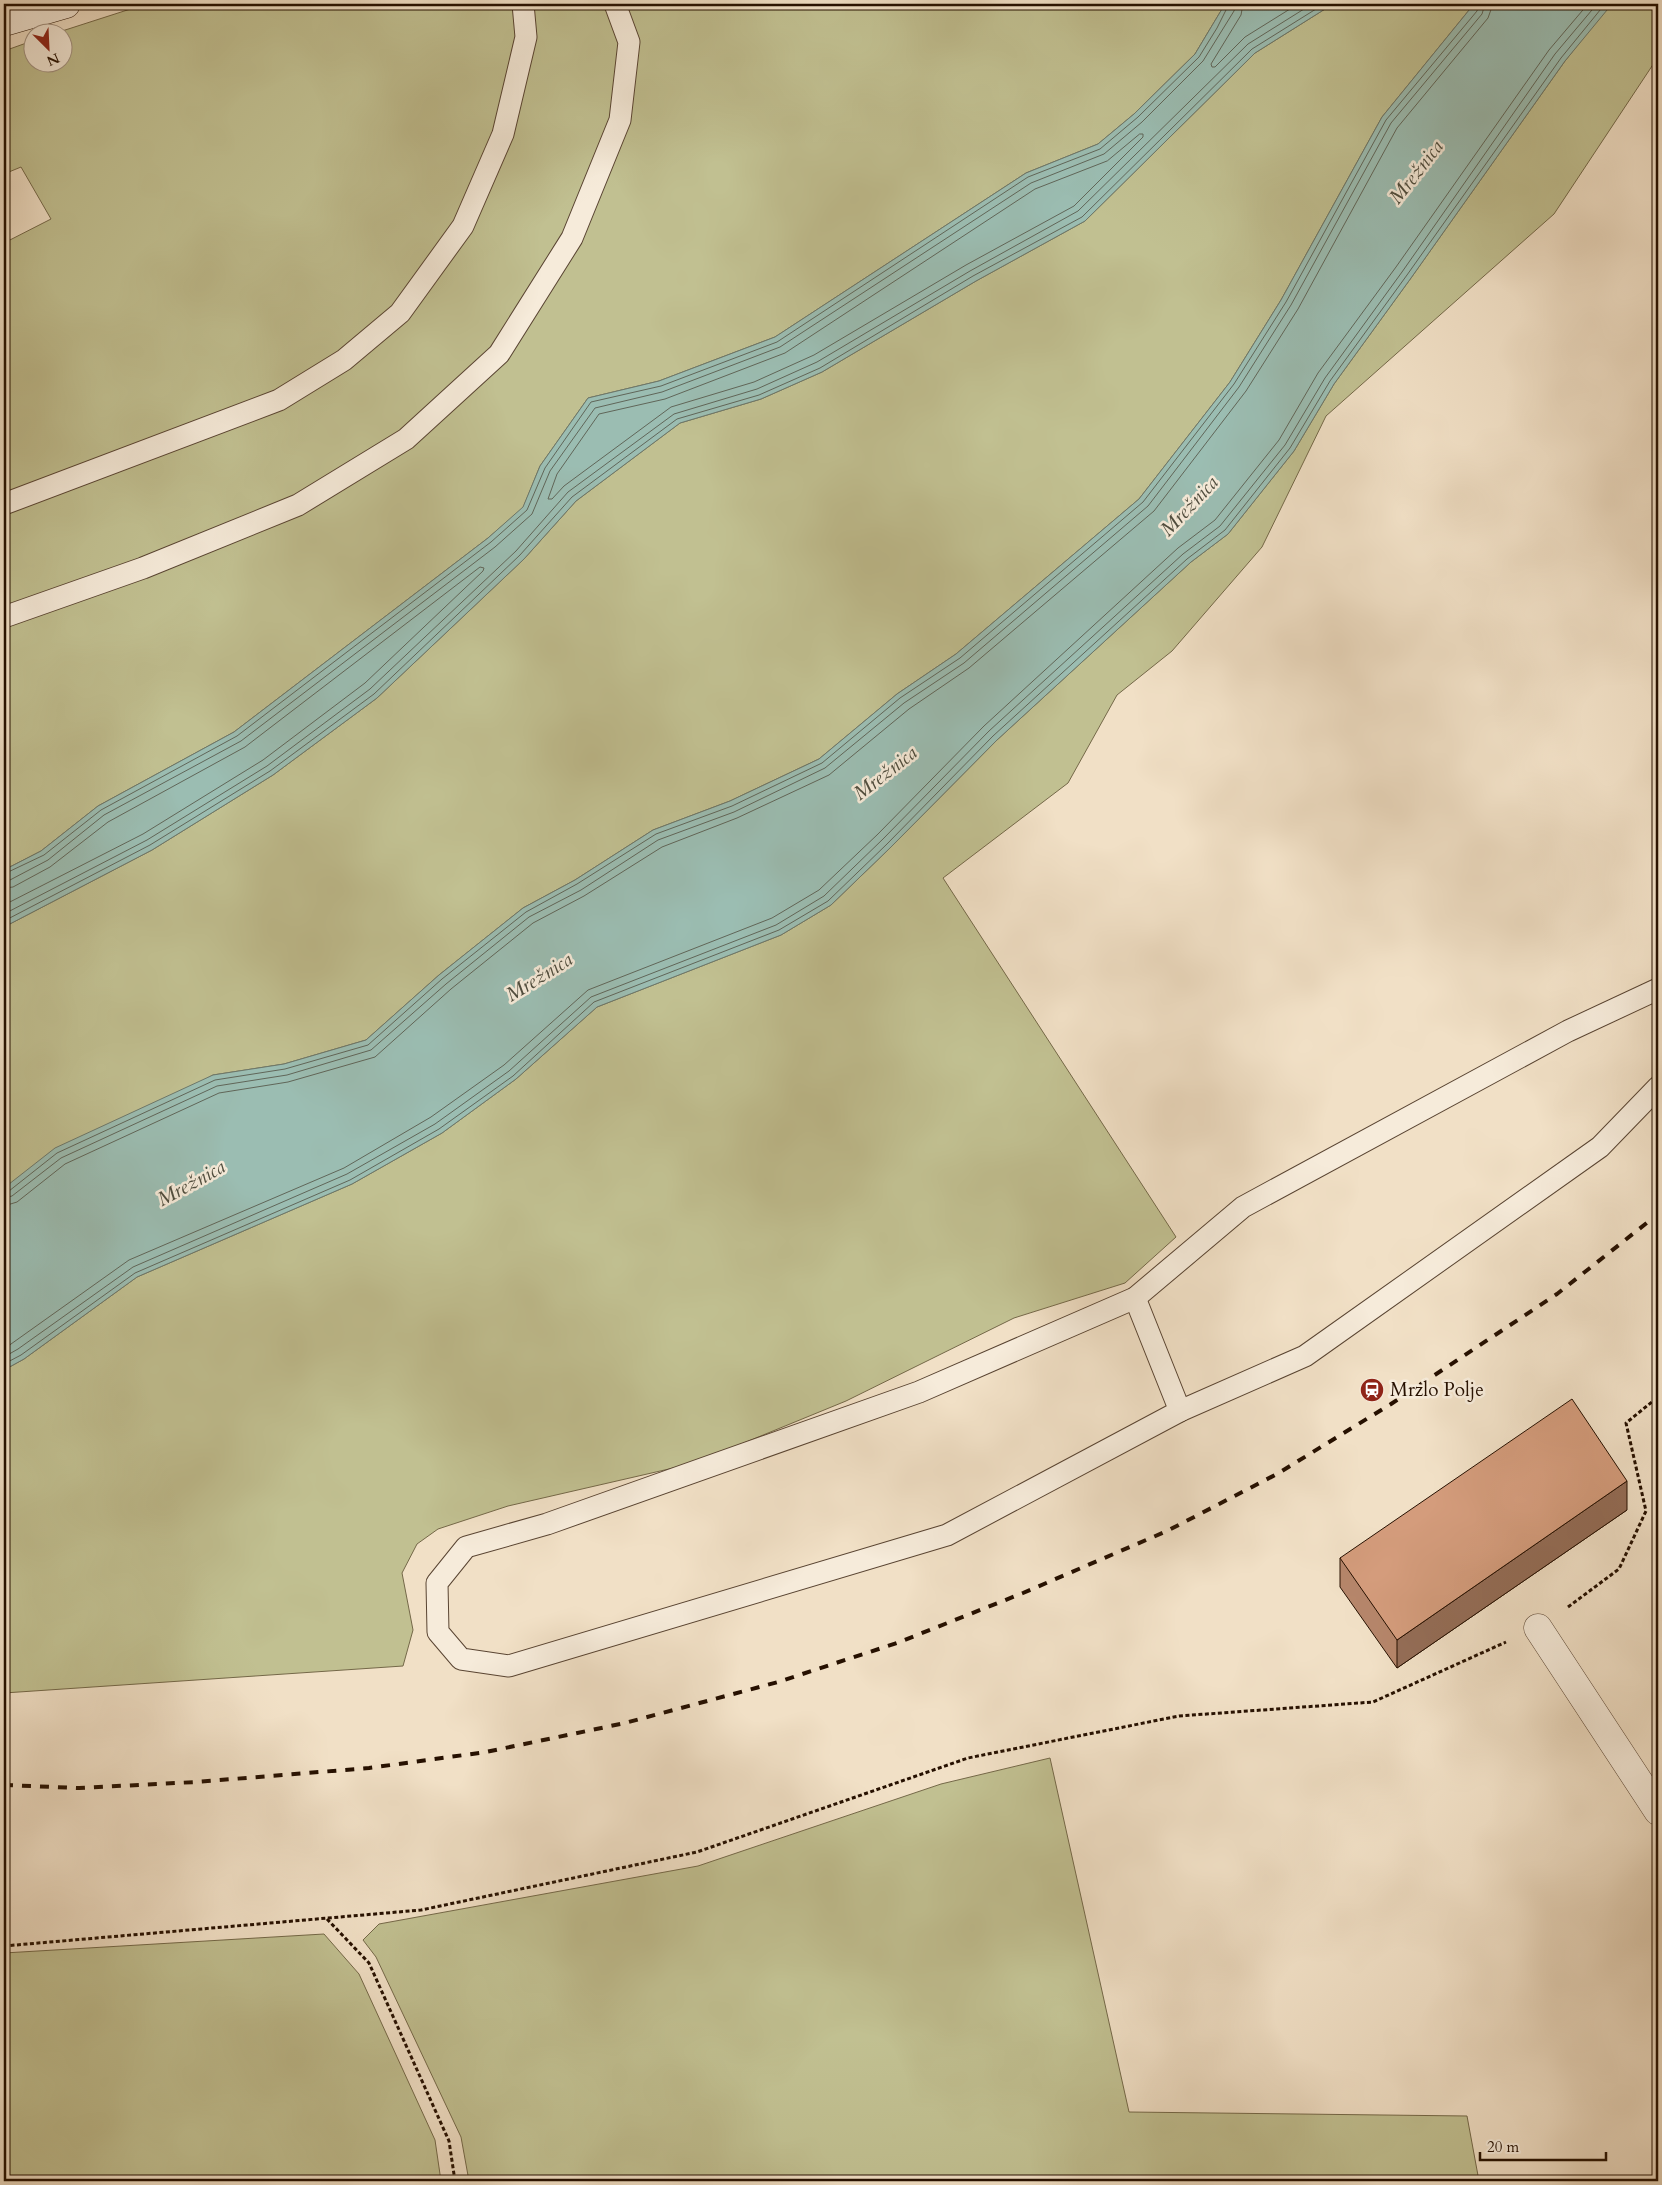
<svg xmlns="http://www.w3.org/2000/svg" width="1662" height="2185" font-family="Cardo,serif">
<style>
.green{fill:#c1c091;stroke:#746848}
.water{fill:#9bbdb2;stroke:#6c786b}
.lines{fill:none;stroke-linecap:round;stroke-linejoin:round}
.shore{stroke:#606659;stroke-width:1}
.lane-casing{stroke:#594432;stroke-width:23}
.street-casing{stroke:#594432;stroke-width:29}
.secondary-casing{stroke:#261000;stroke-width:29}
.path{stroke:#261000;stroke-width:3;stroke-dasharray:4 2.5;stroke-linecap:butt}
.lane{stroke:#f6ebda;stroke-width:21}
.street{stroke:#f6ebda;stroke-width:28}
.secondary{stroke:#f6ebda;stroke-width:28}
.rail{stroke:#261000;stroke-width:4;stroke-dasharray:9 9;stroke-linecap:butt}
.wall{fill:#b6866b;stroke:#261000}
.shaded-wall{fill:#946d57;stroke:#261000}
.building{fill:#d49c7c;stroke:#261000}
.labels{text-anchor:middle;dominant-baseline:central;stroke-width:5;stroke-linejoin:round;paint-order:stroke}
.poi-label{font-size:19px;fill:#261000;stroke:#f6ebda;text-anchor:start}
.water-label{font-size:20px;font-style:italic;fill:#4f4d3e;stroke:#f6ebda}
</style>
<rect width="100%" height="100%" fill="#f1e0c6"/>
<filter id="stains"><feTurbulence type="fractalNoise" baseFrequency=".004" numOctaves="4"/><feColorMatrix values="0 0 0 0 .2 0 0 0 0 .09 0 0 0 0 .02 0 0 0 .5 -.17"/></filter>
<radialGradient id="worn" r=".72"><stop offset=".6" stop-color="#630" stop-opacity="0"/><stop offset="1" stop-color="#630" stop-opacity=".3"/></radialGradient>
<g class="green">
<path d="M146,4H1225L1195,54L1134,114L1098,144L1026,173L775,337L659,381L588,398L540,466L523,508L488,538L234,732L98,806L41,851L4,870V243L51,219L21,167L4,174V51L32,41V62H62V32H59Z"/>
<path d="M1333,4H1474L1382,117L1281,300L1230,382L1139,499L956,654L897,694L819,759L730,801L653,830L575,880L523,908L439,975L366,1040L284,1064L213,1075L4,1188V927L152,850L273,775L377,698L524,559L576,501L680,423L761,399L822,372L976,281L1085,221L1255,53Z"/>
<path d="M1610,4H1658V57L1554,214L1326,416L1262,547L1172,651L1117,695L1068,783L943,878L1176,1237L1125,1283L1014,1318L846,1401L695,1463L508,1506L438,1529L417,1544L402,1573L413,1630L403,1666L4,1693V1370L24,1359L137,1277L352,1184L442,1133L516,1079L597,1007L781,935L831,905L891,847L997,740L1191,562L1228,534L1294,451L1334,384L1411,278L1565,61Z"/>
<path d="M1050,1758L1129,2112L1467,2116L1479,2181H469L461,2137L376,1957L363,1940L379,1924L698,1866L941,1784Z"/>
<path d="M324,1934L359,1974L435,2140L441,2181H4V1953Z"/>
</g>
<g class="water">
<path d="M1225,4H1333L1255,53L1085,221L976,281L822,372L761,399L680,423L576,501L524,559L377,698L273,775L152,850L4,927V870L41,851L98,806L234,732L488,538L523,507L540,466L588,398L659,381L775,337L1026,173L1098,144L1134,114L1195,54Z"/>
<path d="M1474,4H1612L1565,61L1411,278L1334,384L1294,451L1228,534L1191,562L997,740L891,847L831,905L781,935L597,1007L516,1079L442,1133L352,1184L137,1277L24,1359L4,1370V1188L55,1148L213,1075L284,1064L366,1040L439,975L523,908L575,880L653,830L730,801L819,759L897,694L956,654L1139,499L1230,382L1281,300L1382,117Z"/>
</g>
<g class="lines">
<g class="shore">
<path d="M1243,4L1241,15L1211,64L1212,67H1215L1245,37L1298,4"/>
<path d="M1140,134H1143V137L1074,206L966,265L814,355L754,382L671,407L564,486L552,499H548L557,474L599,414L665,399L785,353L1035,189L1107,161Z"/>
<path d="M4,874L44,855L101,810L237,736L491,542L527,510L545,468L591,402L661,386L777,342L1028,177L1100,149L1138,117L1199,57L1217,28L1229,4"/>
<path d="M4,881L10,880L48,860L104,815L241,741L495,547L532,514L550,471L595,408L662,392L780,347L1031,183L1104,154L1142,122L1203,61L1234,11L1236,4"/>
<path d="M4,888L13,887L50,867L108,822L245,747L480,567L484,568L483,571L365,683L263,760L143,834L4,905"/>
<path d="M4,914L147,840L267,766L370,689L516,551L568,492L674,414L757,389L817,362L970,271L1078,211L1248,44L1312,4"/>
<path d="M4,921L150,845L270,771L374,694L520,555L572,497L677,419L759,395L820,368L973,276L1082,217L1252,49L1324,4"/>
<path d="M4,1192L9,1191L57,1153L215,1080L285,1069L368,1045L442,979L526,912L577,884L656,834L732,806L822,763L900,698L960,658L1143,502L1234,384L1286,302L1386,120L1477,11L1479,4"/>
<path d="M4,1198L12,1196L61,1158L217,1086L287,1075L371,1050L446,984L529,917L581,890L658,840L734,812L825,768L904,703L964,663L1148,506L1239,387L1291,305L1391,123L1482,14L1485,4"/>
<path d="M4,1206L17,1202L65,1164L219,1093L288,1082L375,1057L451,989L533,923L584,896L662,847L737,818L829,775L909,709L969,668L1154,511L1246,391L1298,309L1397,128L1488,18L1493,4"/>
<path d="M4,1349L129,1260L344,1168L431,1117L504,1065L588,990L772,918L819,890L878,834L984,726L1178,548L1215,520L1279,440L1318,373L1396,267L1549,50L1588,4"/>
<path d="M4,1357L18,1349L133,1267L347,1174L435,1124L509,1071L591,997L776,925L824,896L883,839L989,731L1183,554L1220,526L1285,445L1325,378L1402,272L1555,54L1597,4"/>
<path d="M4,1364L21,1355L135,1273L350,1180L439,1129L513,1076L594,1002L779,930L828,901L887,844L993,736L1187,559L1225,530L1290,448L1330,381L1407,275L1561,58L1605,4"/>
</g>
<g class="lane-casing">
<g id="lane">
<path d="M4,504L279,400L344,360L400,313L463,226L503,134L526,37L523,4"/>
<path d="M4,617L143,568L298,505L406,439L499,354L572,238L620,120L629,42L615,4"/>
<path d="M1658,989L1568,1031L1243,1207L1135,1298L919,1392L547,1524L466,1547L437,1583L438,1632L461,1659L509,1666L947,1535L1180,1411L1305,1356L1600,1147L1658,1087"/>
<path d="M1135,1298L1180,1411"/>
</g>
</g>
<g class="street-casing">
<path id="street" d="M1538,1628L1658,1811"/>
</g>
<g class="secondary-casing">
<path id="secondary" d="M4,22L66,4"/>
</g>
<g class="path">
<path d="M1568,1607L1619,1569L1646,1511L1626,1423L1658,1397"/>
<path d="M327,1919L369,1963L449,2141L455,2181"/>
<path d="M4,1946L421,1910L697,1852L968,1758L1179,1716L1373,1702L1506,1642"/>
</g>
<use href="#lane" class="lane"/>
<use href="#street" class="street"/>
<use href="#secondary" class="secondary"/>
<path class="rail" d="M4,1785L79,1788L196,1782L369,1768L486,1752L625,1723L778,1682L897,1643L1023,1593L1167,1531L1277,1474L1391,1404L1557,1294L1658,1214"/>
</g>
<path class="wall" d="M1627,1510L1397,1668L1340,1587V1558Z"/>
<path class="shaded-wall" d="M1627,1481V1510L1397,1668V1640Z"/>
<path class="building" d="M1572,1399L1627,1481L1397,1640L1340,1558Z"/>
<defs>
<g id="station-disc" transform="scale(1.25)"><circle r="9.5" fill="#8f2418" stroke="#f6ebda"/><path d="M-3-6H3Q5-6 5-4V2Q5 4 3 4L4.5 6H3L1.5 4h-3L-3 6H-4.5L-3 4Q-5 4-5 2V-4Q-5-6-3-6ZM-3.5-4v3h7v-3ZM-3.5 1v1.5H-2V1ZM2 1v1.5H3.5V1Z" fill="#fff"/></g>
</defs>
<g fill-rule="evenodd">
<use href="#station-disc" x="1372" y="1390"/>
</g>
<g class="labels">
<g class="poi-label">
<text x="1390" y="1390">Mrzlo Polje</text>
</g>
<g class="water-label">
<text transform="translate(1416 172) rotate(-52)">Mrežnica</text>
<text transform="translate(1189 506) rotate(-47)">Mrežnica</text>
<text transform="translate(885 773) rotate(-38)">Mrežnica</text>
<text transform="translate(539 977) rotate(-32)">Mrežnica</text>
<text transform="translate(191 1183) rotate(-29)">Mrežnica</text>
</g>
</g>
<rect width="1662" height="2185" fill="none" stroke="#f1e0c6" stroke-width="20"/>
<rect x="5" y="5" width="1652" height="2175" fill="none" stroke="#261000" stroke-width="2.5"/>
<rect x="10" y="10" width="1642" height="2165" fill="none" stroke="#261000"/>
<g transform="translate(48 48) rotate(156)"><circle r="24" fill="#f6ebda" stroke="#a39383"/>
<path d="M0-4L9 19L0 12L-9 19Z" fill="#8f2418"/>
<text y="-8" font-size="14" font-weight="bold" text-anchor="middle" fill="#261000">N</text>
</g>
<path d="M1480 2152v8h126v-8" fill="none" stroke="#261000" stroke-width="2.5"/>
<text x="1487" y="2152" font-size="15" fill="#261000" stroke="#f6ebda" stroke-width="4" paint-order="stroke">20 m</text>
<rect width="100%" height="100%" filter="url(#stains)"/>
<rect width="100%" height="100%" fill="url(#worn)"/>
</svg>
